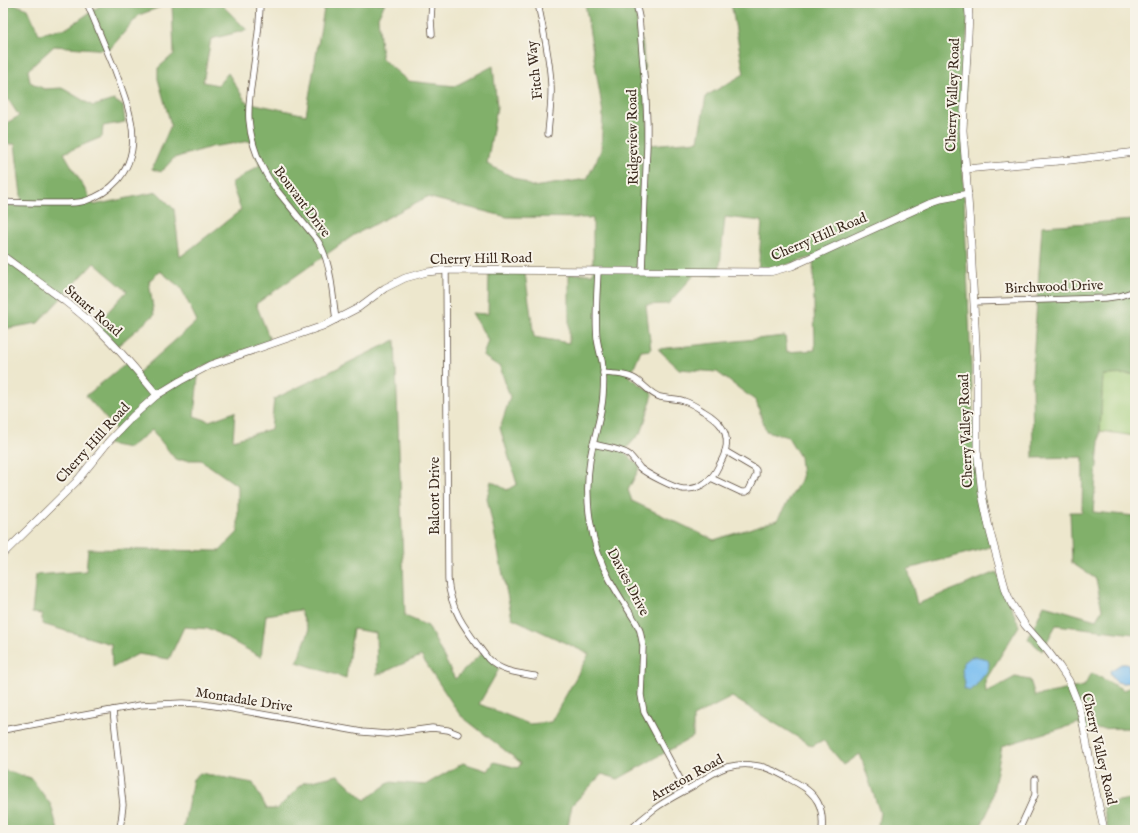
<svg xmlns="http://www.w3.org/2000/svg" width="1138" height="833" font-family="'IM FELL English',serif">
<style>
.green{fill:#a2cd7a;stroke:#6e7c4c}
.forest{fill:#81b06a;stroke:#5e6d44;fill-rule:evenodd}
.water{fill:#79bef0;stroke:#5a7487}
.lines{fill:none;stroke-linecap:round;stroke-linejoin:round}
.minor-casing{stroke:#564638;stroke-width:7}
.tertiary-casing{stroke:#564638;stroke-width:8}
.minor{stroke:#fff;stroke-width:5.5}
.tertiary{stroke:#fff;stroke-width:7}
.labels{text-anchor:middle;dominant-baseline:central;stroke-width:4;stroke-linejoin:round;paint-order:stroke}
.street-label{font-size:14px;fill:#3b2a1e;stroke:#f7f3e8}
</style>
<rect width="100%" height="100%" fill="#f7f3e8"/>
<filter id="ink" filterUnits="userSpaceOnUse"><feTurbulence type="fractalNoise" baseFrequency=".025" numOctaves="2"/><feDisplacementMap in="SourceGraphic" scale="8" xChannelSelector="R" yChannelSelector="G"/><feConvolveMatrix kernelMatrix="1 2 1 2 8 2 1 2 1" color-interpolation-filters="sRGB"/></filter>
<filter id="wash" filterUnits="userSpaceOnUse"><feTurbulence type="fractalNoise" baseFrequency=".012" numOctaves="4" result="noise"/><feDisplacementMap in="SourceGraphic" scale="16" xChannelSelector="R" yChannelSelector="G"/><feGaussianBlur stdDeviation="0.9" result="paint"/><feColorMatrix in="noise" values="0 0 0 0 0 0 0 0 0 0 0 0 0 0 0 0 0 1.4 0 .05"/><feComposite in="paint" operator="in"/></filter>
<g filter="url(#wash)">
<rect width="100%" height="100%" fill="#ede7cd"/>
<path class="green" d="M1135,374V436L1100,431L1103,375Z"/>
<g class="forest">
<path d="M3,3H11L28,9L39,34L67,28L104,3H171L139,15L109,50L54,46L28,70L30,82L44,89L62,88L93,106L114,100L123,106L125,122L103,126L102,137L64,153L94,205L157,192L174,209L180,257L241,210L231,183L260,165L250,141L211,147L174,158L161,172L152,169L171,125L158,79V68L174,54L172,3H220L247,30L211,39L203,82L218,85L228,73L246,102L306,115L325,3H385L378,17L382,59L408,81L455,86L493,66L497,107L487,164L533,187L587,179L601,151L603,113L585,3H633L643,46L649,145L698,141L706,96L744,74L731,3H968L963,171L973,417L990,547L908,569L917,604L997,572L1019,626L985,681L986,693L1015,677L1030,680L1035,696L1084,686L1092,673L1124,690L1135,685V682V728L1081,729L1079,723L1002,746L990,807L979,830H877L880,813L860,754L844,765L823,740L812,746L732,697L693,717V737L618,779L602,774L572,805L567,830H183L193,779L200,773L253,783L267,809H277L303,783L338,775L365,800L390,782L425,785L463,763L488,771L494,762L518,768L521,763L460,715L421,656L377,675L376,633L353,629L346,678L297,662L309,631L300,610L266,615L261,657L210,629L184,627L169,659L138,654L112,668L111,644L42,624V614L32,613L36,575L86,571L88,549L220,551L238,532V486L201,460H176L152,430L129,448L107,444L118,432L86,396L127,362L137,374L197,321L181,288L160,271L149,281L154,315L115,348L94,327L127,291L94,263L38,323L3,329V206L22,204L15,144H3V125L19,116L8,99L3,97ZM427,197L507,217L593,218V274H569V343L534,337L525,273L489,272L488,314L472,313L488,340L483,356L500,367L510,397L500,428L517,484L507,490L491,481L487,498L512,618L589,654L551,722L529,724L479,704L499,669L484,651L455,679L428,626L405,616L395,340L274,399L271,429L233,440L235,412L209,421L194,416L199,368L270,340L256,304L354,235ZM725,217L762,221L758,273L813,257L815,350L787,352L785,336L658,349L679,369L717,372L756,401L766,431L788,437L800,457L802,478L777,520L714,540L632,501L628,490L640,467L624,451L642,431L653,394L630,377L641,351L651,350L646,305L668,304L695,274L719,275Z"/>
<path d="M1135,220V374L1103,375L1100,431L1093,512L1135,516V636L1134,634L1056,625L1042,651L1028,639L1044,605L1096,620L1102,610L1096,579L1072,563L1070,512H1082L1083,457L1033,458L1032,377L1042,226Z"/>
<path d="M3,770L31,778L51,805L58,830H3Z"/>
<path d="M1135,798V830H1108L1103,804Z"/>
</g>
<g class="water">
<path d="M971,657C981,657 994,657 987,671C986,674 983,676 981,679C977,683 975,688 970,691L964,689L965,683L962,670L963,663Z"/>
<path d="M1121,664H1127L1129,666V670L1133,678L1131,682C1121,684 1113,684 1110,671Z"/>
</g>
</g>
<g filter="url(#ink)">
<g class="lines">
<g class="minor-casing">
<g id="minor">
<path d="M260,3C260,29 255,54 252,80C250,93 248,106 249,120C251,145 260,167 275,188L318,241C332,264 332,293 336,320"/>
<path d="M432,3L431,19L432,34"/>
<path d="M538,3C543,30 550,58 551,85C552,101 549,118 548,134"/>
<path d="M636,3L639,17L646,99L647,122V145L642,271"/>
<path d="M3,202C18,203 33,203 49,203C61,203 73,204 85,201C98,197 109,190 118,180C146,146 128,106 115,70C106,48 96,25 87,3"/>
<path d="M446,270L448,580C451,614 469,633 488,659C501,672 518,673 535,676"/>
<path d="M598,271C597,293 595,316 597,338C598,346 600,353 602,361C604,372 604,383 603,395C602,417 593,438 590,460C584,500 590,544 610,580C618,595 628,609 637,624L640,631L643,646L641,695L644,712L686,790"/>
<path d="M974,302L1106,298L1120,296L1135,291"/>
<path d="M593,444C604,447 618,448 628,454C633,458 636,463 640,468C647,474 674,488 683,489C697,490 709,483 716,471C719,465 723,459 725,452C731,432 719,420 703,411C697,407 691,403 684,401C676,398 668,399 660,397C651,394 646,387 638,381C629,374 615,374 603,373"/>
<path d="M711,478L741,492H746L749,490L756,475V470L754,468L725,451"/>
<path d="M113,710L123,805L121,822L119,830"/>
<path d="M3,730L140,705L182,703L202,704L222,707L362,732L387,734L432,728L448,730L458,734"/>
<path d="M630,830C637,823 645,816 653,810C666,800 681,793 695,785C705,778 716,771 727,767C735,765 744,764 752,765C768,766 782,775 797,783C817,794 824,807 822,830"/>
<path d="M1019,830L1035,795V779"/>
</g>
</g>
<g class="tertiary-casing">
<g id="tertiary">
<path d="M968,3L969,16L963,130L970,226L977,364V450L982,494L990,532L1006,591L1011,603L1025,625L1047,650L1059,666L1069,681L1077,701L1082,717L1093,778L1104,830"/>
<path d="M965,169L1071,160L1135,152"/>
<path d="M3,256C35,280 71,303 100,331C121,351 139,373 157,395"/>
<path d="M3,554L76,482L109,441L133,416L157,395L180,381L210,365L323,326L358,308L385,288L405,278L427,272L446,270L770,272L792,266L932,202L941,199L968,194"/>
</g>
</g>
<use href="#minor" class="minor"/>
<use href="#tertiary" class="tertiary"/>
</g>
</g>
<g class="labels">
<g class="street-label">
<text transform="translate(535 70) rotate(-96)">Fitch Way</text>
<text transform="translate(953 95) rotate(-88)">Cherry Valley Road</text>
<text transform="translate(633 137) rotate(-91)">Ridgeview Road</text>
<text transform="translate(302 202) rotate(53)">Bouvant Drive</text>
<text transform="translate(819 237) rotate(-23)">Cherry Hill Road</text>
<text transform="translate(481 259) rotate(-1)">Cherry Hill Road</text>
<text transform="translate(1054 287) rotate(-2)">Birchwood Drive</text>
<text transform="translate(93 311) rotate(41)">Stuart Road</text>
<text transform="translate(966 431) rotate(-92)">Cherry Valley Road</text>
<text transform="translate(93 443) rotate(-48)">Cherry Hill Road</text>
<text transform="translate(435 496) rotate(-90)">Balcort Drive</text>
<text transform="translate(628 582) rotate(62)">Davies Drive</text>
<text transform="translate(244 700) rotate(9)">Montadale Drive</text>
<text transform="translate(1099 749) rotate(77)">Cherry Valley Road</text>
<text transform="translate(687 778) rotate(-29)">Arreton Road</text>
</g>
</g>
<rect width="1138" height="833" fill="none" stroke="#f7f3e8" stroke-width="16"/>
</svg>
